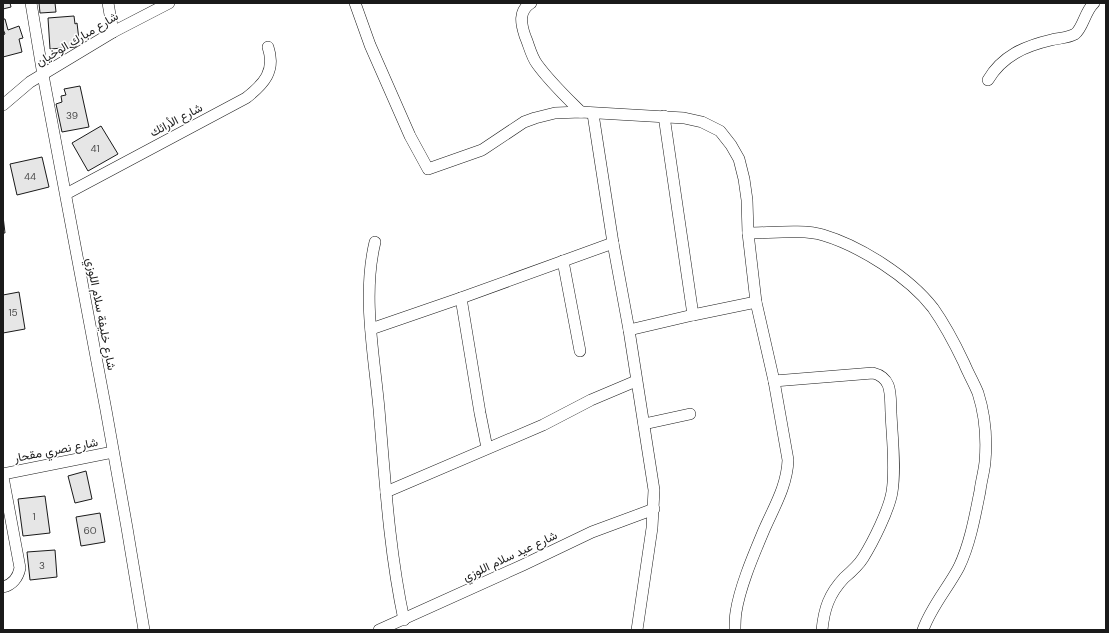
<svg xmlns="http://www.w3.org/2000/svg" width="1109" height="633" font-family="'DM Sans',Vazirmatn,sans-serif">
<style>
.building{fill:#e6e6e6;stroke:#1a1a1a}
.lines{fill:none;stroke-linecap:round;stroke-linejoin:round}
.minor-casing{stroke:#1a1a1a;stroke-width:12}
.minor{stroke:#fff;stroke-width:11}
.labels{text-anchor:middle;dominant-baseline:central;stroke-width:3;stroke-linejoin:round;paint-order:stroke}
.number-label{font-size:10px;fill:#4d4d4d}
.street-label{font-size:12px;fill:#1a1a1a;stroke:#fff}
</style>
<rect width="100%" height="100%" fill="#fff"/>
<g class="building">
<path d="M3,3H10L11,7L3,9Z"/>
<path d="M39,3H55L56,12L40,13Z"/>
<path d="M74,16L75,24L77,23L79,40H76V47L50,49L48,18Z"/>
<path d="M3,19H5L8,30L19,26L23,38L19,39L22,52L3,57V35L5,34L3,29Z"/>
<path d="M80,86L89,127L62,132L56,104L62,102L61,96L66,95L64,89Z"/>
<path d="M101,126L118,154L88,171L72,143Z"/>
<path d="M42,157L49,187L17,195L10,164Z"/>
<path d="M3,216L5,233H3Z"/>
<path d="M19,292L25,329L3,333V295Z"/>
<path d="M86,471L92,499L75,503L68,476Z"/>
<path d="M45,496L50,533L23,536L18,499Z"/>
<path d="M100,513L105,542L81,546L76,517Z"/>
<path d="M55,550L57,577L30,580L27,552Z"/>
</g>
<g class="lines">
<g class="minor-casing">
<g id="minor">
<path d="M31,3L43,75L106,410L127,528L144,630"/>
<path d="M108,3L113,32"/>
<path d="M355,3L370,45L410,136L428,169L482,150L524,122L535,118L555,113L581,112L684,118L702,122L720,131L731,145L739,159L744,179L747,200L748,233L756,302L774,381L788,460C787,486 774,507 764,530C754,554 740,586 736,612C735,618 735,624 735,630"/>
<path d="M531,3C518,11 521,24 525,36C529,45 531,56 537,64C550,82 566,97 581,112"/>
<path d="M988,80C1002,56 1025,46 1051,40C1059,38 1068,38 1075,34C1083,28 1085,11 1094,3"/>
<path d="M3,105L30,82L113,32L169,3"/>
<path d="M593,114L613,243L629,330L654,490L652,528L637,630"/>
<path d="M664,116L693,315"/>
<path d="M66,194L246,98C264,84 276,71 268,47"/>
<path d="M748,233C769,233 805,229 823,235C860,246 909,277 933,308C945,325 955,344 964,363C968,373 974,383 978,393C985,415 987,439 985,462C984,472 981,482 980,491C975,516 970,544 959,567C948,588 931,607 923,630"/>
<path d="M375,242C362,296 374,354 379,409C385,479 389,550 404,620"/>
<path d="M563,261L580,351"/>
<path d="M461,298L480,413L487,448"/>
<path d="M371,329L461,298L613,243"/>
<path d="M629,330L693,315L756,302"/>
<path d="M774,381L873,373C893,378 890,395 891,413C892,437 896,468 892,492C889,510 873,542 863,558C858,566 851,572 844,578C829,594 824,609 822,630"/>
<path d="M644,424L690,414"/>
<path d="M3,474L113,452"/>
<path d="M3,477L20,568C18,578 12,585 3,587"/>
<path d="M386,492L543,425L591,400L636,381"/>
<path d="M379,630L523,565L592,532L654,509"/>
</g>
</g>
<use href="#minor" class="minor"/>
</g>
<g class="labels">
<g class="number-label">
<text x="72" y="115">39</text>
<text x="95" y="148">41</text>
<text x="30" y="176">44</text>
<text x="13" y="312">15</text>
<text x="34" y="516">1</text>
<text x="90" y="530">60</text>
<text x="42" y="565">3</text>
</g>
<g class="street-label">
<text transform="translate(77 39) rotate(-31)">شارع مبارك الوخيان</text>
<text transform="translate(176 120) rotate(-28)">شارع الأرائك</text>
<text transform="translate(101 314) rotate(79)">شارع خليفة سلام اللوزي</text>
<text transform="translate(56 450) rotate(-11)">شارع نصري مقحار</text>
<text transform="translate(510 556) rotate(-25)">شارع عيد سلام اللوزي</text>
</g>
</g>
<rect width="1109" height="633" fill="none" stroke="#1a1a1a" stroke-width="8"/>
</svg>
